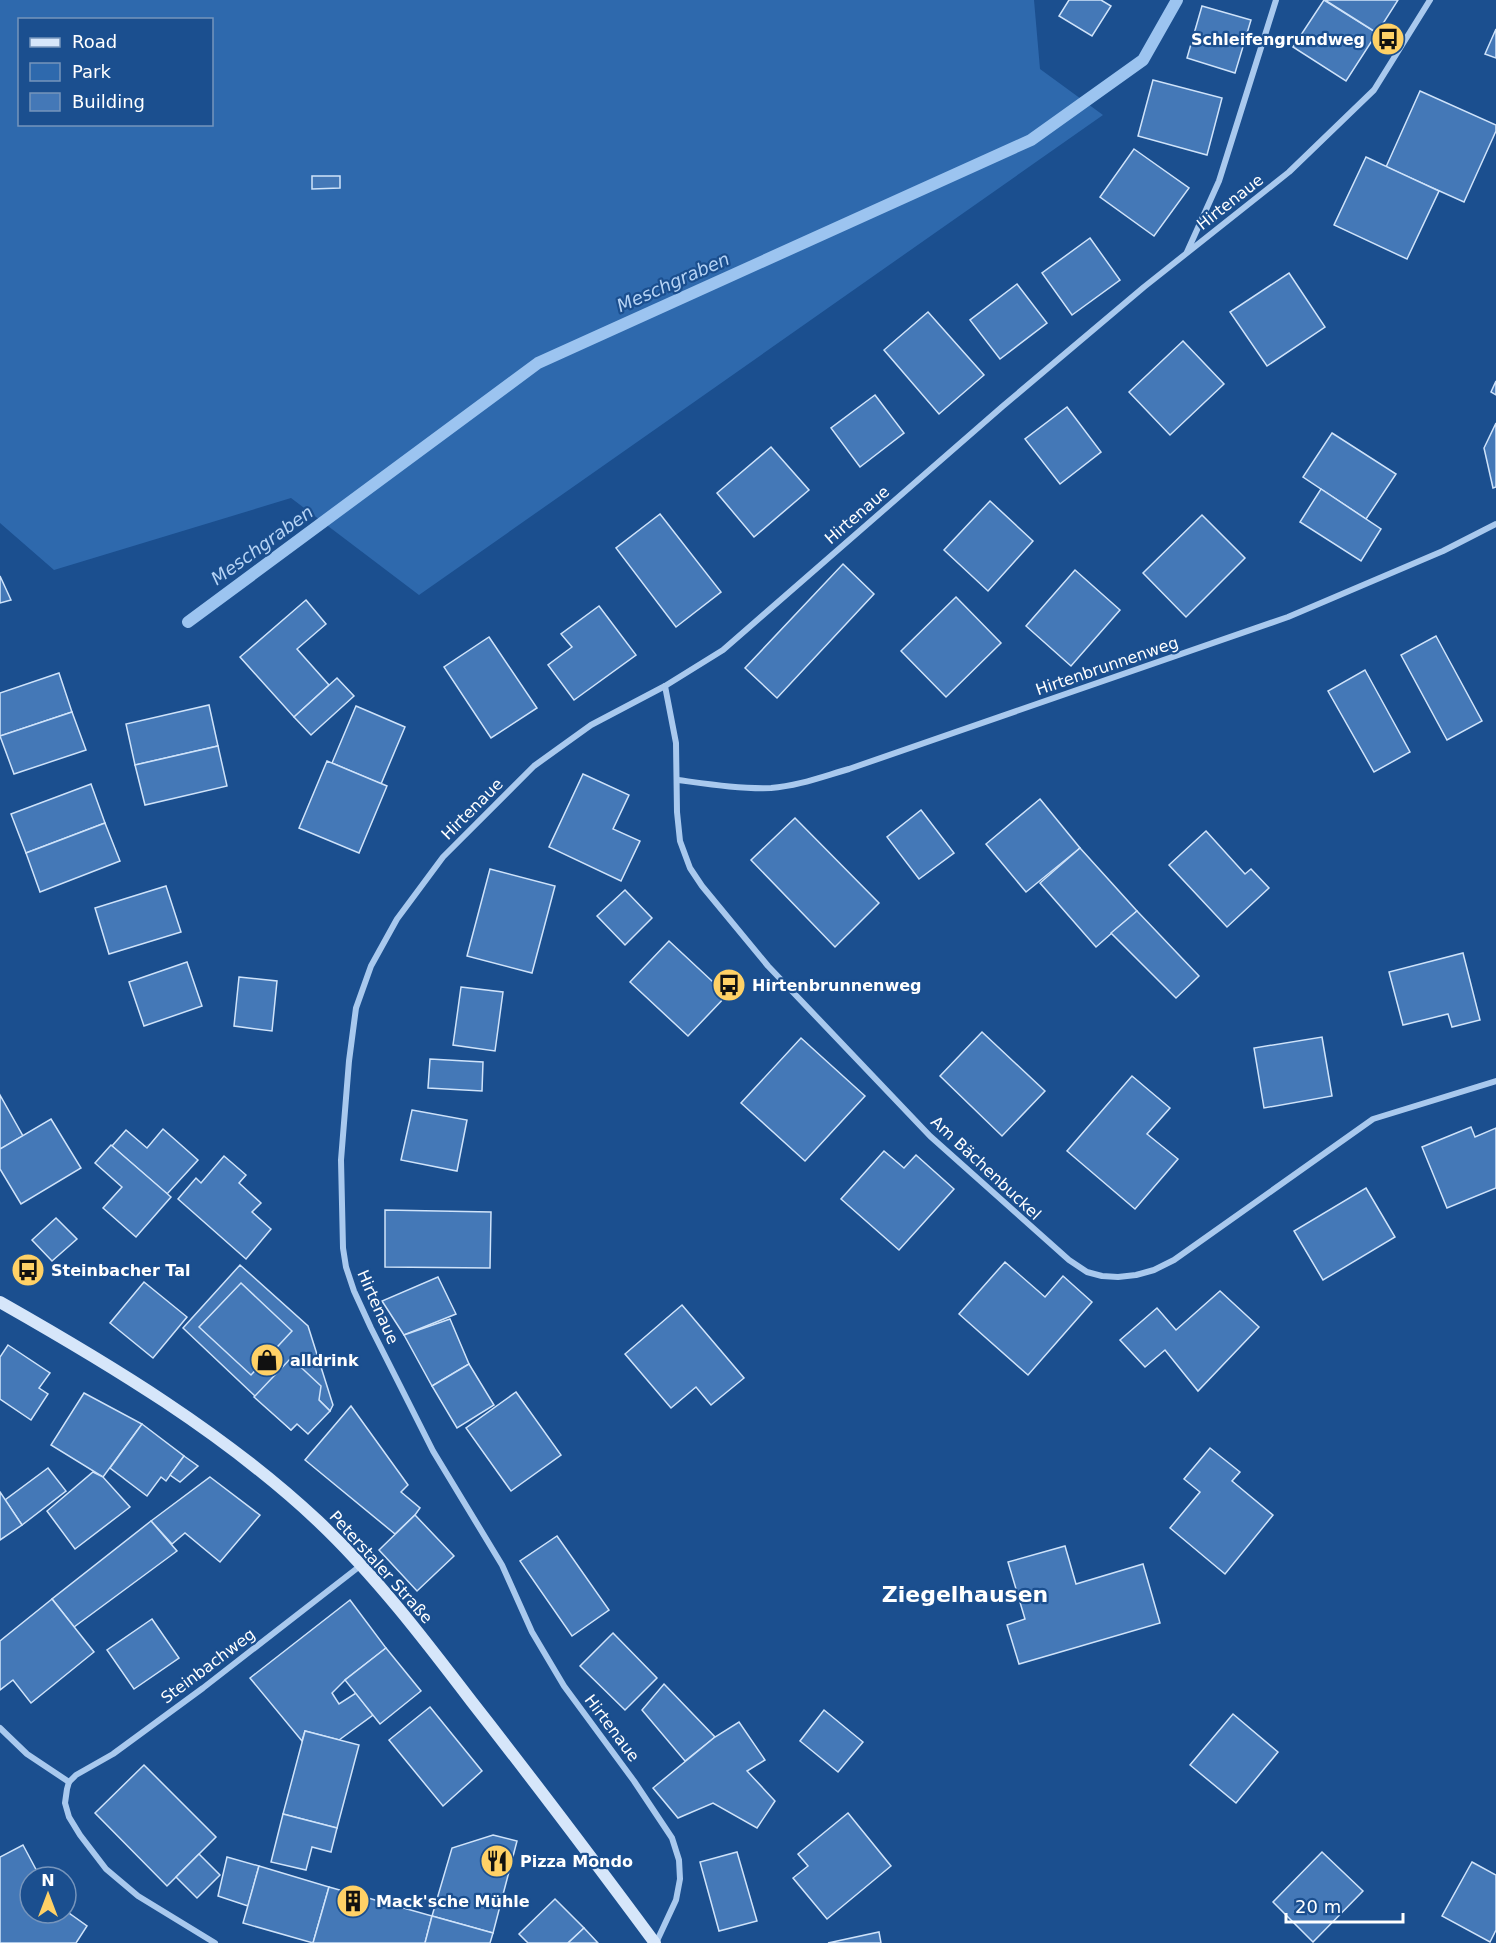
<svg xmlns="http://www.w3.org/2000/svg" width="1496" height="1943" font-family="'DejaVu Sans',sans-serif">
<style>
.green{fill:#2e69ad;fill-rule:evenodd}
.lines{fill:none;stroke-linecap:round;stroke-linejoin:round}
.stream{stroke:#9cc4f0;stroke-width:12}
.building{fill:#4478b7;stroke:#cfe3fa;stroke-width:1.5}
.minor{stroke:#a9c9ee;stroke-width:6}
.secondary{stroke:#d6e6fa;stroke-width:12}
.labels{text-anchor:middle;dominant-baseline:central;stroke-width:4.5;stroke-linejoin:round;paint-order:stroke}
.poi-label{font-size:16px;font-weight:bold;fill:#fff;stroke:#1b4f8f;text-anchor:start}
.street-label{font-size:16px;fill:#fff;stroke:#1b4f8f}
.water-label{font-size:18px;font-style:italic;fill:#b5d3f5;stroke:#1b4f8f}
.district-label{font-size:22px;font-weight:bold;fill:#fff;stroke:#1b4f8f}
</style>
<rect width="100%" height="100%" fill="#1b4f8f"/>
<path class="green" d="M0,0H1034L1040,69L1103,115L419,595L291,498L54,570L0,523ZM20,20H212V124H20Z"/>
<g class="lines">
<path class="stream" d="M188,622L538,363L1031,140L1143,60L1177,0"/>
</g>
<g class="building">
<path d="M1069,0H1101L1111,6L1092,36L1059,16Z"/>
<path d="M1324,0L1377,33L1346,81L1293,47Z"/>
<path d="M1325,0H1398L1377,33Z"/>
<path d="M1202,6L1251,20L1235,73L1187,58Z"/>
<path d="M1496,29V58L1485,54Z"/>
<path d="M1153,80L1222,98L1207,155L1138,136Z"/>
<path d="M1420,91L1496,125V131L1464,202L1386,167Z"/>
<path d="M1134,149L1189,188L1154,236L1100,197Z"/>
<path d="M1366,157L1439,191L1407,259L1334,225Z"/>
<path d="M312,176H340V188L312,189Z"/>
<path d="M1090,238L1120,280L1072,315L1042,273Z"/>
<path d="M1289,273L1325,327L1267,366L1230,312Z"/>
<path d="M1017,284L1047,323L1000,359L970,320Z"/>
<path d="M928,312L984,375L939,414L884,350Z"/>
<path d="M1183,341L1224,384L1170,435L1129,392Z"/>
<path d="M1496,381V395L1491,392Z"/>
<path d="M875,395L904,433L860,467L831,428Z"/>
<path d="M1067,407L1101,452L1060,484L1025,439Z"/>
<path d="M1496,423V487L1493,488L1484,448Z"/>
<path d="M1332,433L1396,474L1366,519L1303,477Z"/>
<path d="M771,447L809,490L754,537L717,493Z"/>
<path d="M1321,489L1381,529L1361,561L1300,522Z"/>
<path d="M990,501L1033,541L988,591L944,550Z"/>
<path d="M660,514L721,592L676,627L616,548Z"/>
<path d="M1202,515L1245,558L1186,617L1143,573Z"/>
<path d="M843,564L874,594L777,698L745,668Z"/>
<path d="M1075,570L1120,610L1071,666L1026,626Z"/>
<path d="M0,576L11,600L0,603Z"/>
<path d="M956,597L1001,643L946,697L901,651Z"/>
<path d="M306,600L326,624L297,649L329,685L294,717L240,657Z"/>
<path d="M599,606L636,655L574,700L548,665L572,647L561,634Z"/>
<path d="M1436,636L1482,721L1447,740L1401,655Z"/>
<path d="M489,637L537,708L491,738L444,667Z"/>
<path d="M1365,670L1410,752L1374,772L1328,691Z"/>
<path d="M59,673L72,712L0,736V693Z"/>
<path d="M337,678L354,696L311,735L294,717Z"/>
<path d="M209,705L218,746L135,765L126,724Z"/>
<path d="M356,706L405,727L381,784L332,763Z"/>
<path d="M72,712L86,750L14,774L0,736Z"/>
<path d="M218,746L227,786L145,805L135,765Z"/>
<path d="M327,761L387,786L359,853L299,828Z"/>
<path d="M583,774L629,795L613,829L640,841L621,881L549,847Z"/>
<path d="M91,784L105,823L26,853L11,814Z"/>
<path d="M1040,799L1080,848L1026,892L986,844Z"/>
<path d="M921,810L954,853L919,879L887,837Z"/>
<path d="M795,818L879,903L835,947L751,860Z"/>
<path d="M105,823L120,861L40,892L26,853Z"/>
<path d="M1206,831L1245,874L1251,869L1269,888L1227,927L1169,865Z"/>
<path d="M1080,848L1137,911L1096,947L1040,883Z"/>
<path d="M490,869L555,886L532,973L467,956Z"/>
<path d="M166,886L181,932L109,954L95,908Z"/>
<path d="M625,890L652,918L625,945L597,916Z"/>
<path d="M1137,911L1199,976L1176,998L1111,933Z"/>
<path d="M669,941L727,995L688,1036L630,982Z"/>
<path d="M1463,953L1480,1020L1452,1027L1448,1014L1403,1025L1389,972Z"/>
<path d="M187,962L202,1006L144,1026L129,982Z"/>
<path d="M239,977L277,981L272,1031L234,1026Z"/>
<path d="M461,987L503,992L495,1051L453,1045Z"/>
<path d="M982,1032L1045,1091L1002,1136L940,1076Z"/>
<path d="M1322,1037L1332,1096L1264,1108L1254,1048Z"/>
<path d="M801,1038L865,1096L805,1161L741,1103Z"/>
<path d="M430,1059L483,1062L482,1091L428,1088Z"/>
<path d="M1132,1076L1170,1108L1147,1134L1178,1159L1135,1209L1067,1151Z"/>
<path d="M0,1095L23,1136L0,1149Z"/>
<path d="M412,1110L467,1120L457,1171L401,1160Z"/>
<path d="M51,1119L81,1168L21,1204L0,1169V1149Z"/>
<path d="M1471,1127L1475,1137L1496,1128V1188L1447,1208L1422,1147Z"/>
<path d="M163,1129L198,1160L167,1194L112,1146L126,1130L147,1148Z"/>
<path d="M111,1145L171,1197L136,1237L103,1208L122,1187L95,1163Z"/>
<path d="M884,1151L904,1168L916,1155L954,1189L899,1250L841,1199Z"/>
<path d="M224,1156L246,1175L239,1183L261,1203L252,1212L271,1229L246,1259L178,1199L196,1178L201,1183Z"/>
<path d="M1366,1188L1395,1237L1323,1280L1294,1231Z"/>
<path d="M385,1210L491,1212L490,1268L385,1267Z"/>
<path d="M56,1218L77,1239L52,1261L32,1240Z"/>
<path d="M1005,1262L1045,1297L1063,1276L1092,1302L1028,1375L959,1314Z"/>
<path d="M240,1265L308,1326L333,1405L330,1411L319,1400L291,1430L183,1328Z"/>
<path d="M438,1277L456,1314L404,1335L382,1301Z"/>
<path d="M144,1282L187,1317L153,1358L110,1323Z"/>
<path d="M241,1283L292,1331L251,1375L199,1327Z"/>
<path d="M1220,1291L1259,1327L1198,1391L1165,1350L1145,1367L1120,1340L1157,1308L1176,1330Z"/>
<path d="M682,1305L744,1378L711,1405L696,1387L671,1408L625,1354Z"/>
<path d="M450,1319L469,1364L432,1386L404,1335Z"/>
<path d="M8,1345L50,1373L39,1388L48,1394L31,1420L0,1399V1357Z"/>
<path d="M291,1358L321,1386L319,1400L330,1411L308,1434L297,1424L291,1430L254,1397Z"/>
<path d="M469,1364L494,1405L457,1428L432,1386Z"/>
<path d="M516,1392L561,1455L511,1491L466,1428Z"/>
<path d="M84,1393L142,1424L103,1477L51,1445Z"/>
<path d="M351,1406L408,1485L401,1492L420,1508L415,1515L395,1534L305,1460Z"/>
<path d="M142,1424L184,1456L166,1481L161,1477L147,1496L110,1468Z"/>
<path d="M1210,1448L1240,1472L1232,1481L1273,1515L1225,1574L1170,1528L1200,1492L1184,1479Z"/>
<path d="M184,1456L198,1466L180,1482L170,1475Z"/>
<path d="M48,1468L66,1491L22,1525L5,1500Z"/>
<path d="M93,1472L103,1477L130,1507L75,1549L47,1511Z"/>
<path d="M210,1477L260,1515L220,1562L185,1533L172,1544L151,1521Z"/>
<path d="M0,1492L22,1525L0,1540Z"/>
<path d="M415,1515L454,1556L417,1591L379,1550Z"/>
<path d="M151,1521L177,1551L74,1627L52,1599Z"/>
<path d="M557,1536L609,1610L572,1636L520,1561Z"/>
<path d="M1065,1546L1076,1584L1143,1564L1160,1623L1019,1664L1007,1625L1025,1619L1008,1562Z"/>
<path d="M52,1599L94,1652L31,1703L13,1680L0,1690V1641Z"/>
<path d="M350,1600L386,1648L345,1680L332,1693L339,1704L356,1693L373,1715L339,1740L305,1731L302,1741L250,1678Z"/>
<path d="M152,1619L179,1658L134,1689L107,1650Z"/>
<path d="M613,1633L657,1678L625,1710L580,1666Z"/>
<path d="M386,1648L421,1691L380,1724L345,1680Z"/>
<path d="M664,1684L715,1737L685,1761L642,1710Z"/>
<path d="M430,1707L482,1771L443,1806L389,1740Z"/>
<path d="M824,1710L863,1742L838,1772L800,1741Z"/>
<path d="M1233,1714L1278,1752L1236,1803L1190,1765Z"/>
<path d="M739,1722L765,1760L747,1771L775,1801L757,1828L713,1803L678,1818L653,1788L715,1737Z"/>
<path d="M305,1731L359,1745L337,1828L283,1814Z"/>
<path d="M144,1765L216,1837L167,1886L95,1813Z"/>
<path d="M848,1813L891,1866L827,1919L793,1878L808,1866L798,1854Z"/>
<path d="M283,1814L337,1828L331,1852L312,1847L306,1870L271,1862Z"/>
<path d="M493,1835L517,1841L493,1933L432,1916L452,1848Z"/>
<path d="M23,1845L40,1877H30V1913H66V1911L87,1926L76,1943H0V1857Z"/>
<path d="M737,1852L757,1921L719,1931L700,1862Z"/>
<path d="M1322,1852L1363,1891L1313,1942L1273,1902Z"/>
<path d="M199,1854L220,1875L197,1898L176,1877Z"/>
<path d="M227,1857L259,1866L248,1906L218,1896Z"/>
<path d="M1472,1862L1496,1875V1930L1490,1942L1442,1916Z"/>
<path d="M259,1866L329,1887L313,1943L243,1923Z"/>
<path d="M329,1887L432,1916L425,1943H313Z"/>
<path d="M555,1899L584,1928L568,1943H528L519,1934Z"/>
<path d="M432,1916L493,1933L490,1943H425Z"/>
<path d="M584,1928L598,1943H568Z"/>
<path d="M879,1932L881,1943H828Z"/>
</g>
<g class="lines">
<g class="minor">
<path d="M1187,252L1219,181L1276,0"/>
<path d="M665,686L676,743L677,812L680,841L690,868L702,886L768,966L930,1136L1069,1260L1087,1272L1102,1276L1118,1277L1136,1275L1154,1270L1174,1260L1373,1119L1496,1081"/>
<path d="M678,780C708,784 740,789 771,788C798,786 824,776 849,769L1288,617L1443,551L1496,524"/>
<path d="M0,1728L27,1754L69,1782"/>
<path d="M215,1943L138,1896L106,1869L80,1835L69,1817L65,1803L67,1789L69,1782L76,1775L113,1754L203,1688L360,1566"/>
<path d="M656,1943L676,1900L680,1879L679,1860L672,1838L634,1781L564,1686L532,1632L502,1565L433,1451L371,1328L354,1291L346,1267L343,1248L341,1160L349,1061L356,1008L371,966L397,919L443,857L534,766L591,725L665,686L723,650L1003,406L1144,287L1289,172L1374,90L1430,0"/>
</g>
<path class="secondary" d="M0,1302C111,1365 224,1433 318,1521C375,1575 424,1639 472,1702C534,1781 595,1862 655,1943"/>
</g>
<defs>
<g id="bus-disc" transform="scale(1.725)"><circle r="9.5" fill="#ffd166" stroke="#1b4f8f"/><path d="M-5-6H5V4H4V6H2V4H-2V6H-4V4H-5ZM-3.5-4V0h7V-4ZM-3.5 1.2v1.5H-2V1.2ZM2 1.2v1.5H3.5V1.2Z" fill="#111"/></g>
<g id="shop-disc" transform="scale(1.725)"><circle r="9.5" fill="#ffd166" stroke="#1b4f8f"/><path d="M-5-2.5h2.3a2.7 3.5 0 0 1 5.4 0H5L5.5 6h-11ZM-1.5-2.5h3a1.5 2.3 0 0 0-3 0Z" fill="#111"/></g>
<g id="restaurant-disc" transform="scale(1.725)"><circle r="9.5" fill="#ffd166" stroke="#1b4f8f"/><path d="M-5-6h1v4h1v-4h1v4h1v-4h1v5L-1.5 .5V6h-2V.5L-5-1ZM5-6V6H3V1.5H1.5Q1.5-4 5-6Z" fill="#111"/></g>
<g id="building-disc" transform="scale(1.725)"><circle r="9.5" fill="#ffd166" stroke="#1b4f8f"/><path d="M-4-6H4V6H1V3H-1V6H-4ZM-2.5-4.3h1.7v1.8h-1.7ZM.8-4.3h1.7v1.8H.8ZM-2.5-1h1.7V.8h-1.7ZM.8-1h1.7V.8H.8Z" fill="#111"/></g>
</defs>
<g fill-rule="evenodd">
<use href="#bus-disc" x="1388" y="39"/>
<use href="#bus-disc" x="729" y="985"/>
<use href="#bus-disc" x="28" y="1270"/>
<use href="#shop-disc" x="267" y="1360"/>
<use href="#restaurant-disc" x="497" y="1861"/>
<use href="#building-disc" x="353" y="1901"/>
</g>
<g class="labels">
<g class="poi-label">
<text x="1365" y="39" text-anchor="end">Schleifengrundweg</text>
<text x="752" y="985">Hirtenbrunnenweg</text>
<text x="51" y="1270">Steinbacher Tal</text>
<text x="290" y="1360">alldrink</text>
<text x="520" y="1861">Pizza Mondo</text>
<text x="376" y="1901">Mack'sche Mühle</text>
</g>
<g class="street-label">
<text transform="translate(1230 202) rotate(-38)">Hirtenaue</text>
<text transform="translate(857 515) rotate(-41)">Hirtenaue</text>
<text transform="translate(1107 666) rotate(-19)">Hirtenbrunnenweg</text>
<text transform="translate(472 809) rotate(-45)">Hirtenaue</text>
<text transform="translate(986 1168) rotate(43)">Am Bächenbuckel</text>
<text transform="translate(378 1307) rotate(66)">Hirtenaue</text>
<text transform="translate(381 1567) rotate(48)">Peterstaler Straße</text>
<text transform="translate(208 1666) rotate(-37)">Steinbachweg</text>
<text transform="translate(612 1728) rotate(53)">Hirtenaue</text>
</g>
<g class="water-label">
<text transform="translate(673 282) rotate(-24)">Meschgraben</text>
<text transform="translate(262 545) rotate(-36)">Meschgraben</text>
</g>
<g class="district-label">
<text x="965" y="1594">Ziegelhausen</text>
</g>
</g>
<rect x="18" y="18" width="195" height="108" fill="#1b4f8f" stroke="#7695bc" stroke-width="1.5"/>
<rect x="30" y="38" width="30" height="9" fill="#d6e6fa" stroke="#7695bc" stroke-width="1.5"/>
<text x="72" y="48" font-size="18" fill="#ffffff">Road</text>
<rect x="30" y="63" width="30" height="18" fill="#2e69ad" stroke="#7695bc" stroke-width="1.5"/>
<text x="72" y="78" font-size="18" fill="#ffffff">Park</text>
<rect x="30" y="93" width="30" height="18" fill="#4478b7" stroke="#7695bc" stroke-width="1.5"/>
<text x="72" y="108" font-size="18" fill="#ffffff">Building</text>
<g transform="translate(48 1895)"><circle r="28" fill="#1b4f8f" stroke="#7695bc" stroke-width="1.5"/>
<path d="M0-4.5L10 22L0 15L-10 22Z" fill="#ffd166"/>
<text y="-9" font-size="16" font-weight="bold" text-anchor="middle" fill="#ffffff">N</text>
</g>
<path d="M1286 1913v9h117v-9" fill="none" stroke="#ffffff" stroke-width="3"/>
<text x="1295" y="1913" font-size="18" fill="#ffffff" stroke="#1b4f8f" stroke-width="4.5" paint-order="stroke">20 m</text>
</svg>
